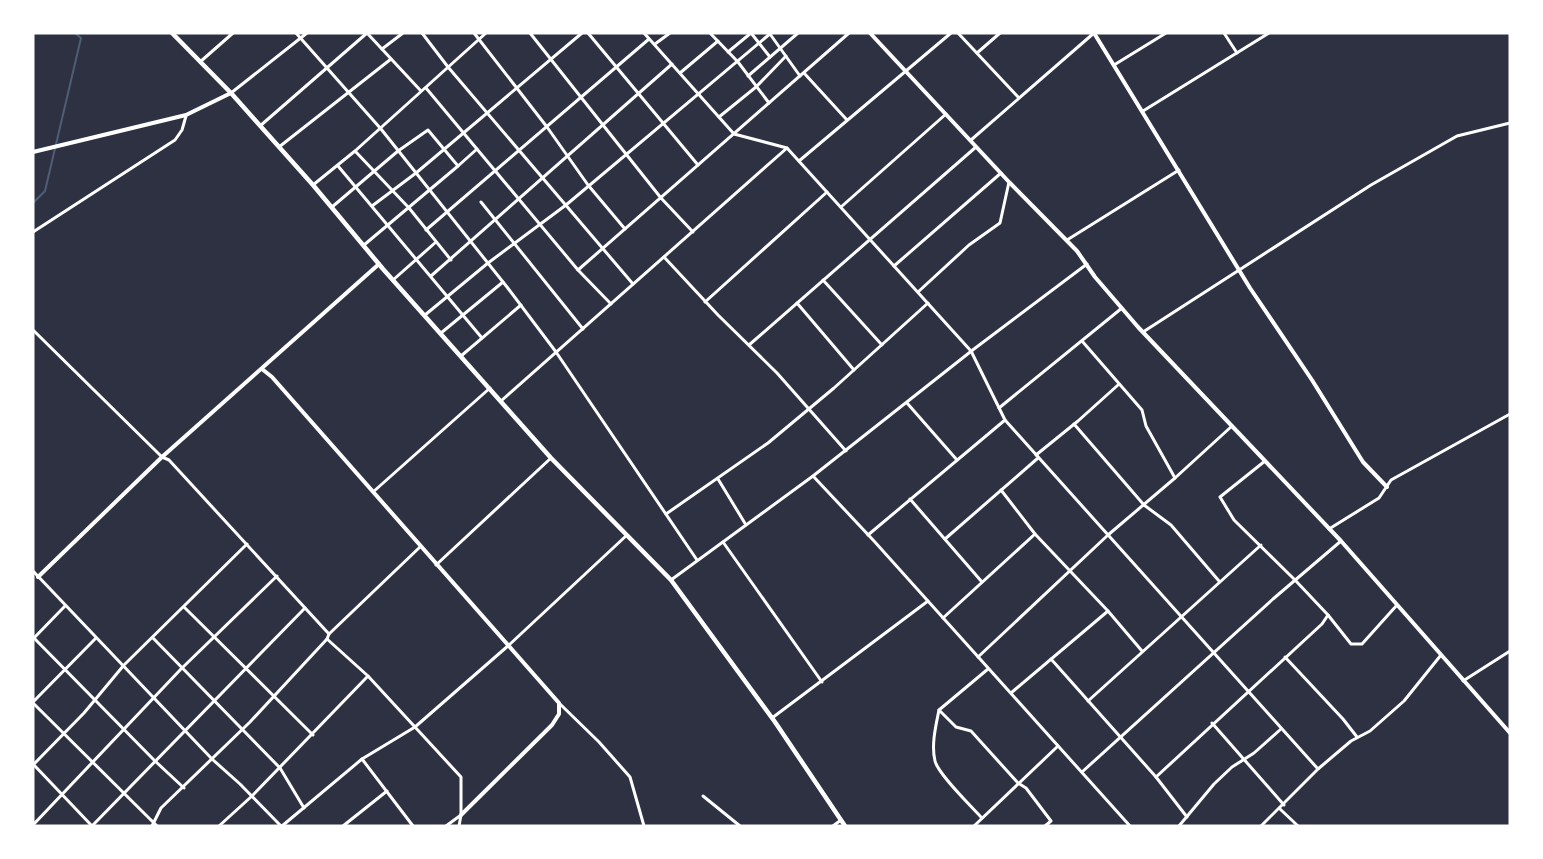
<svg xmlns="http://www.w3.org/2000/svg" width="1543" height="859" font-family="'Fira Sans',sans-serif">
<style>
.lines{fill:none;stroke-linecap:round;stroke-linejoin:round}
.stream{stroke:#4f5d75;stroke-width:2}
.minor{stroke:#fff;stroke-width:3}
.tertiary{stroke:#fff;stroke-width:4}
.secondary{stroke:#fff;stroke-width:4.5}
</style>
<rect width="100%" height="100%" fill="#2d3142"/>
<g class="lines">
<path class="stream" d="M33,203L45,191L81,38L75,33"/>
<g class="minor">
<path d="M296,33L381,129L507,287L556,352L697,560"/>
<path d="M367,33L421,91"/>
<path d="M422,33L448,67L633,284"/>
<path d="M474,33L547,127L588,185L625,229"/>
<path d="M530,33L626,154L661,198L693,232"/>
<path d="M588,33L698,165"/>
<path d="M644,33L734,134L787,148L971,351L1005,420L1318,769"/>
<path d="M710,33L738,62L769,103"/>
<path d="M751,33L770,57"/>
<path d="M958,33L1019,98"/>
<path d="M1224,33L1237,53"/>
<path d="M770,34L800,76"/>
<path d="M655,44L670,33"/>
<path d="M382,49L403,33"/>
<path d="M728,52L751,33"/>
<path d="M977,53L1000,33"/>
<path d="M200,62L233,33"/>
<path d="M1114,65L1166,33"/>
<path d="M680,73L718,41"/>
<path d="M804,73L847,120"/>
<path d="M748,76L798,33"/>
<path d="M426,88L578,270L611,304"/>
<path d="M231,93L307,33"/>
<path d="M1143,111L1269,33"/>
<path d="M719,117L756,87L786,56"/>
<path d="M260,126L367,33"/>
<path d="M971,140L1094,33"/>
<path d="M279,147L391,59"/>
<path d="M355,151L409,208L451,260"/>
<path d="M799,161L951,33"/>
<path d="M338,166L482,338"/>
<path d="M458,166L477,149"/>
<path d="M313,185L355,151L486,33"/>
<path d="M481,202L583,329"/>
<path d="M372,206L416,173L582,33"/>
<path d="M332,207L398,151L428,130L458,166L364,245"/>
<path d="M841,207L946,114"/>
<path d="M426,230L649,39"/>
<path d="M33,232L175,140L182,130L186,116"/>
<path d="M1067,240L1179,170"/>
<path d="M664,257L718,315L777,373L846,451"/>
<path d="M894,266L1001,173"/>
<path d="M578,270L849,33"/>
<path d="M431,276L672,64"/>
<path d="M393,280L436,242"/>
<path d="M823,280L882,345"/>
<path d="M918,292L969,245L1000,223L1009,182"/>
<path d="M705,302L827,192"/>
<path d="M797,303L854,370"/>
<path d="M425,315L488,263L566,205L771,33"/>
<path d="M33,330L162,457L169,460L329,634L327,639L368,676L461,777V815L459,826"/>
<path d="M1143,332L1371,185L1457,136L1510,123"/>
<path d="M441,333L503,282"/>
<path d="M1082,341L1142,410L1146,426L1175,478"/>
<path d="M749,345L976,147"/>
<path d="M461,356L521,305"/>
<path d="M501,401L787,148"/>
<path d="M907,403L957,460"/>
<path d="M999,408L1122,308"/>
<path d="M1074,424L1144,505L1171,525L1219,581"/>
<path d="M1036,455L1078,421L1118,385"/>
<path d="M1265,461L1220,497L1234,520L1295,580L1328,615L1351,644H1362L1397,605"/>
<path d="M813,476L874,541L1130,826"/>
<path d="M718,479L746,525"/>
<path d="M1001,490L1035,534L1108,611L1142,651"/>
<path d="M373,492L490,388"/>
<path d="M910,499L982,582"/>
<path d="M666,514L768,443L834,388L928,303"/>
<path d="M1329,529L1379,498L1391,480L1510,414"/>
<path d="M868,535L1005,420"/>
<path d="M945,539L1038,458"/>
<path d="M723,542L822,682"/>
<path d="M436,565L551,458"/>
<path d="M33,571L212,759L240,784L281,826"/>
<path d="M671,580L813,476L974,349L1087,264"/>
<path d="M184,607L313,735"/>
<path d="M943,618L1035,534"/>
<path d="M329,634L420,547"/>
<path d="M33,637L155,761L184,788"/>
<path d="M153,638L280,768L304,808"/>
<path d="M33,639L65,606"/>
<path d="M978,657L1108,535L1175,478L1232,426"/>
<path d="M1285,657L1343,719L1357,737"/>
<path d="M1051,659L1156,777L1187,817"/>
<path d="M1463,681L1510,651"/>
<path d="M1011,693L1108,611"/>
<path d="M1088,701L1261,545"/>
<path d="M33,702L96,638"/>
<path d="M33,703L157,826"/>
<path d="M560,704L599,742L630,777L644,826"/>
<path d="M939,710L956,727L971,731L1018,783L1026,788L1051,821L1045,826"/>
<path d="M772,718L928,601"/>
<path d="M1212,723L1284,805"/>
<path d="M362,759L413,826"/>
<path d="M34,764L84,713L124,665L247,544"/>
<path d="M34,765L92,826"/>
<path d="M1082,772L1273,599L1341,541"/>
<path d="M1156,777L1322,624L1328,615"/>
<path d="M703,796L740,826"/>
<path d="M1280,809L1298,826"/>
<path d="M982,818C971,806 938,774 935,761C931,745 936,725 939,710L988,669"/>
<path d="M33,825L181,669L277,576"/>
<path d="M92,826L305,608"/>
<path d="M152,826L161,808L250,722L327,639"/>
<path d="M219,826L252,796L368,676"/>
<path d="M282,826L362,759L415,727L509,645L627,535"/>
<path d="M343,826L387,791"/>
<path d="M446,826L461,815"/>
<path d="M833,826L841,820"/>
<path d="M974,826L1058,746"/>
<path d="M1179,826L1214,784L1232,767L1254,753L1281,729"/>
<path d="M1261,826L1318,769L1351,741L1370,731L1404,701L1441,655"/>
</g>
<g class="tertiary">
<path d="M870,33L1009,182L1077,251L1095,277L1138,327L1341,541L1510,733"/>
<path d="M1094,33L1250,288L1312,380L1363,462L1387,487"/>
<path d="M33,152L186,115L231,93"/>
<path d="M262,369L272,377L559,703V714L552,725L461,815"/>
<path d="M38,577L162,457L379,264"/>
</g>
<path class="secondary" d="M172,33L231,93L313,185L383,269L551,458L671,580L775,722L845,826"/>
</g>
<rect width="1543" height="859" fill="none" stroke="#ffffff" stroke-width="69"/>
</svg>
